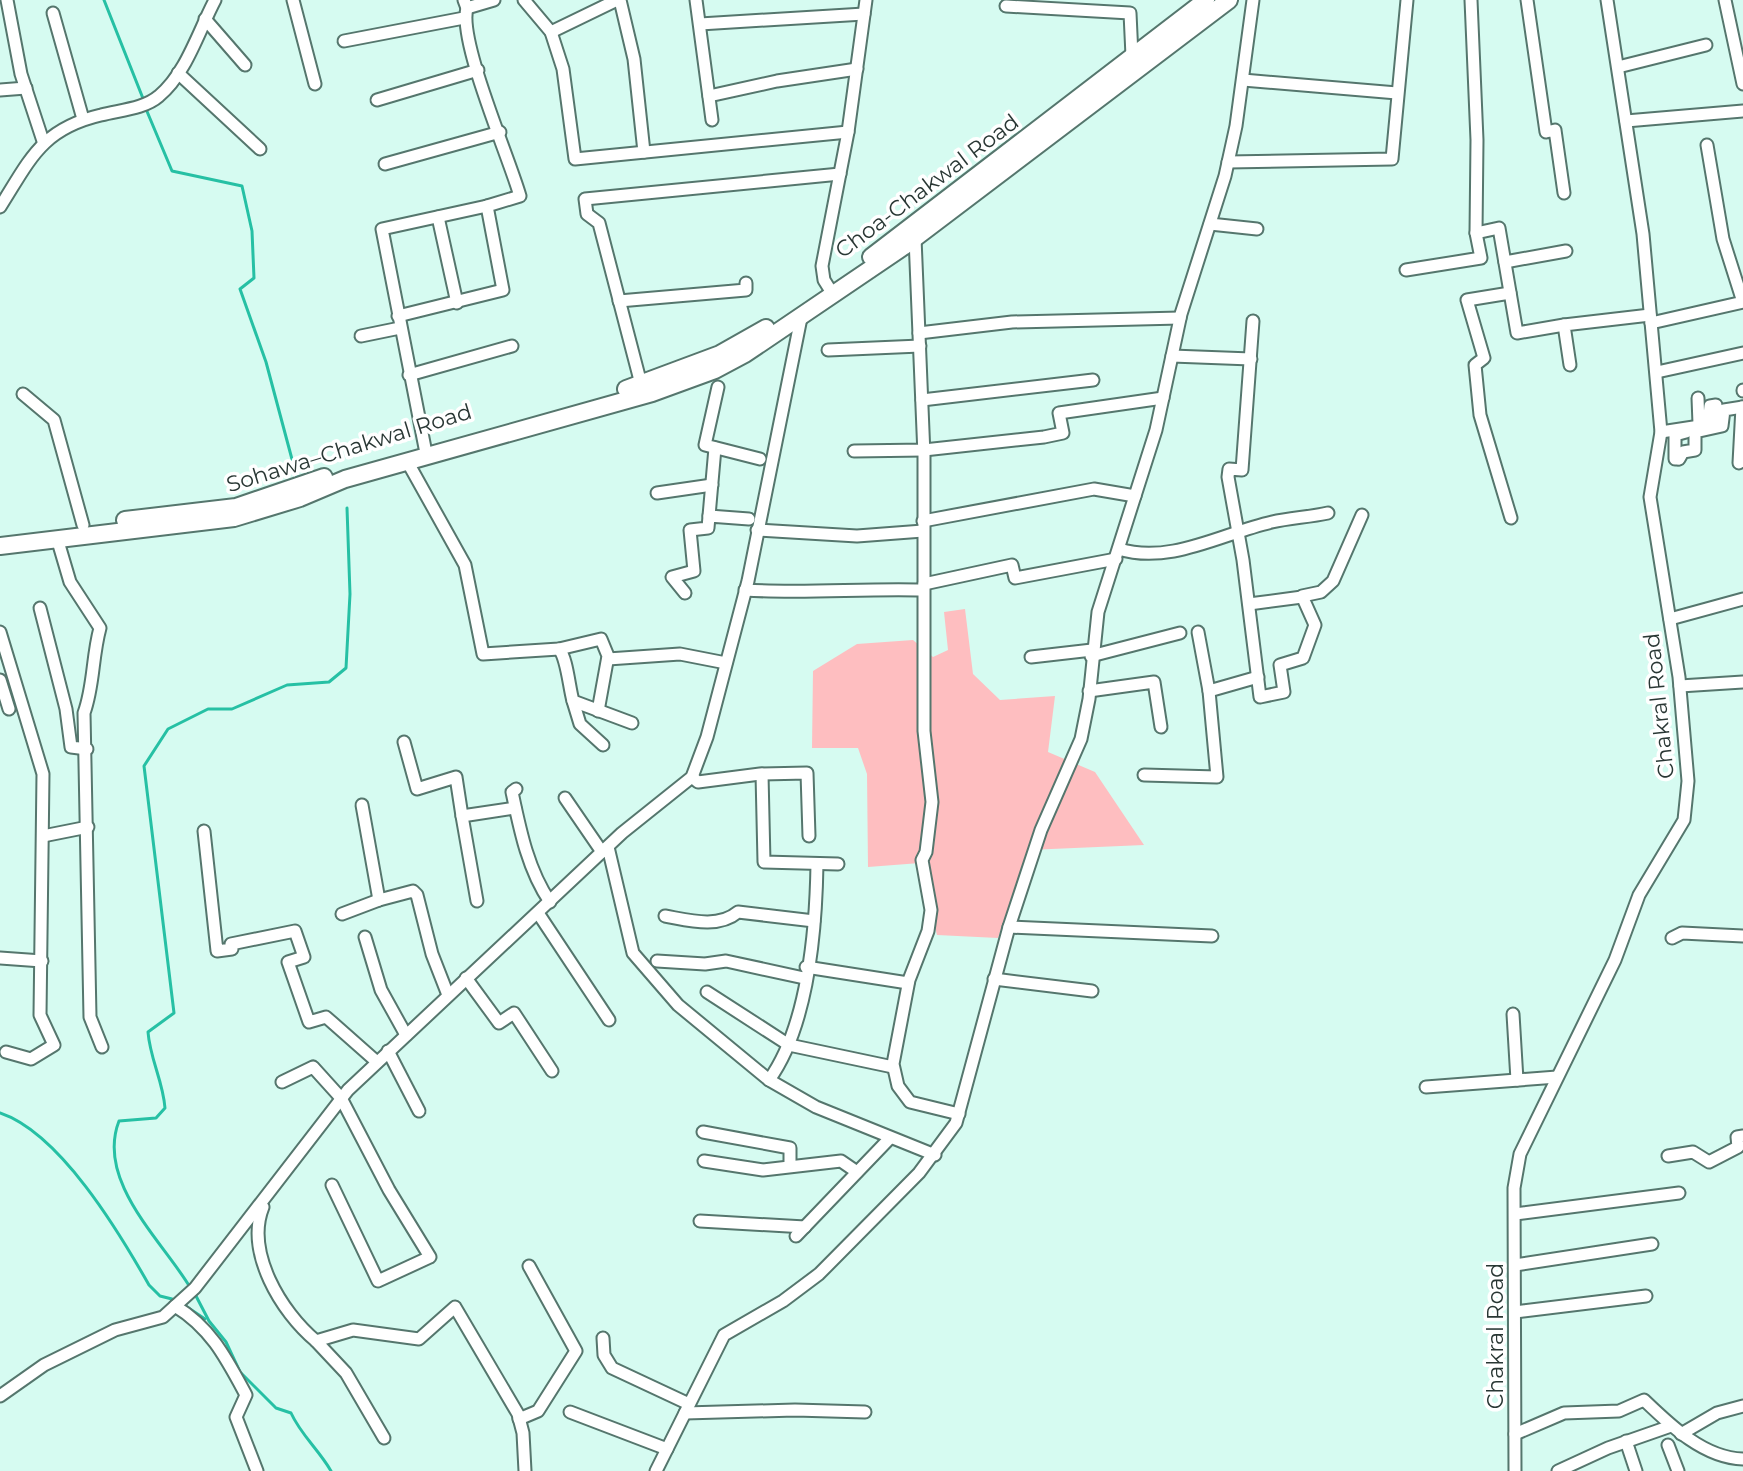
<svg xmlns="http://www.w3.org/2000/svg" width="1743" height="1471" font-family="Montserrat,sans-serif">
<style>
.green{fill:#febec0}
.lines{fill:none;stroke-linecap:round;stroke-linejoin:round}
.stream{stroke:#26c0a4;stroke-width:3}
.minor-casing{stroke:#55766d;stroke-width:15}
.highway-casing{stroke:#55766d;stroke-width:20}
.minor{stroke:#fff;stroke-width:11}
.highway{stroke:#fff;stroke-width:16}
.labels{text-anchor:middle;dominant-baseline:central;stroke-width:7;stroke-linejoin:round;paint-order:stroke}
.street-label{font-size:22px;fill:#293734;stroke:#fff}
</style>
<rect width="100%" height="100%" fill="#d6fbf1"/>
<path class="green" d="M965,609L973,674L1000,700L1055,696L1048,752L1095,772L1144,845L1028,850L998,938L937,935L920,863L868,867L867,774L858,748H812L813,671L857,644L913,640L933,657L948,650L944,612Z"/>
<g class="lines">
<g class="stream">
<path d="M104,0L144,101"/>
<path d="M146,109L172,171L242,186L252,231L254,278L240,289L266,362L297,478"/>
<path d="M0,1113C60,1133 119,1232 149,1285L160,1296L172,1299"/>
<path d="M188,1284C160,1239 96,1180 119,1121L156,1118L165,1108C163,1081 150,1059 148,1032L174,1013L144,766L168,729L208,709H232L287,685L329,682L346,668L350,594L347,508"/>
<path d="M196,1296L209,1321L226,1342L240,1372L276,1408L291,1413C301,1435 319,1450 331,1471"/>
<path d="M184,1305L205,1319"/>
</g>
<g class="minor-casing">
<g id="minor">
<path d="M7,0L21,74L43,141"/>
<path d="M293,0L315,84"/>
<path d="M464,0L467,8L494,0"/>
<path d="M524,0L551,32L563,69L575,159L848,132"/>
<path d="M620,0L634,59L644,152"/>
<path d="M696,0L712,120"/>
<path d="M1527,0L1546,132L1555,130L1564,193"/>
<path d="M1725,0L1743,84"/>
<path d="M1006,6L1130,13L1132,56"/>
<path d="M53,13L83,119"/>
<path d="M205,19L245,65"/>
<path d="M700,24L864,14"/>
<path d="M551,32L617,0"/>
<path d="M344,41L464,18"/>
<path d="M1618,67L1706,45"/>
<path d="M178,73L260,149"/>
<path d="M1243,80L1397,93"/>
<path d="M0,90L26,88"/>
<path d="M709,96L777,81L857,69"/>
<path d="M377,100L478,70"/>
<path d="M1626,121L1743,111"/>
<path d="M1228,162L1392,159L1407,0"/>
<path d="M385,164L500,132"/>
<path d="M0,207C30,160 41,129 101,115C120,110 144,109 159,96C186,74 199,30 215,0"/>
<path d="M438,217L457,303"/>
<path d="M1210,224L1257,229"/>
<path d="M1476,233L1499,228L1517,333L1564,325"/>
<path d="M915,238L924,455V731L932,802L926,852L922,860L931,910L928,931L909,980L893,1064L898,1086L910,1102L959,1114"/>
<path d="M1505,262L1566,251"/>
<path d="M1406,270L1481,258L1476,233L1477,140L1471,0"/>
<path d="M1510,293L1467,300L1484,358L1475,365L1480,415L1511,518"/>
<path d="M834,296L824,280L822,266L848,132L866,0"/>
<path d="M619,301L746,290V283"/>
<path d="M398,316L503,290L487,206L520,196C509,157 458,41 467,8"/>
<path d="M1253,321L1242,470L1229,469L1228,477L1243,560L1260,697L1284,692L1280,665L1303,658L1315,625L1302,596L1321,592L1333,581L1362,515"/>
<path d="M1651,323L1743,302L1723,239L1707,145"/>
<path d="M919,333L1012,322L1180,318"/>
<path d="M361,336L400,328"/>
<path d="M828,350L920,346"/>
<path d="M1172,356L1251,359"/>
<path d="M1570,365L1564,325L1650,315"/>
<path d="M1657,372L1743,353"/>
<path d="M409,375L512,346"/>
<path d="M641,384L599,223L587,214L585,199L840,174"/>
<path d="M718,387L705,445L760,459"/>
<path d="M1743,390V391"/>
<path d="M23,394L54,420L83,525"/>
<path d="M1698,398L1699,424L1716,421V405L1710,406L1709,415"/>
<path d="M922,400L1093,380"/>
<path d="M1661,432L1700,426"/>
<path d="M425,448L382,229L487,206"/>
<path d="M854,451L924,450L1044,437L1063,433L1059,413L1163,398"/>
<path d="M1678,459H1675V435L1686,432"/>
<path d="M1679,459L1683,452L1695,450V432L1722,426L1724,410L1743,407"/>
<path d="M407,461L465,565L483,654L559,649L601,639L608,656L598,711"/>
<path d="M1739,463L1742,407"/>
<path d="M657,493L712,485"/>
<path d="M709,516L715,448"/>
<path d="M923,521L1094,489L1135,496"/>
<path d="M757,530L857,536L923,531"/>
<path d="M57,538L70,582L100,628C92,657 94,686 84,713L90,1017L102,1047"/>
<path d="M1119,549C1170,565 1223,533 1272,522C1290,518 1309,517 1328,513"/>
<path d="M924,584L1012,565L1015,578L1116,559"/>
<path d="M745,590C805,594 864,588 923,590"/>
<path d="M685,593L672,577L694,571L690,530L708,528L709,516L749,519"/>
<path d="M1249,604L1302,597"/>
<path d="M40,608L66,709L71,747L87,749"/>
<path d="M1670,619L1743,599"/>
<path d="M0,632L43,774L40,1015L54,1045L31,1059L6,1052"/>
<path d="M1198,632L1209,691"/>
<path d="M559,649C567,658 569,687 573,701L632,723"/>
<path d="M1091,656L1180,633"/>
<path d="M1031,657L1092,650"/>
<path d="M608,659L680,654L726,663"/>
<path d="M0,680L9,709"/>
<path d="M1680,686L1743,682"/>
<path d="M1089,691L1154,682L1161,727"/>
<path d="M573,701L580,724L603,745"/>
<path d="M404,742L417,789L456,777L462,816"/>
<path d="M762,774L764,862L838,864"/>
<path d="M1144,775L1217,777L1209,691L1258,677"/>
<path d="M692,777L698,782L760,774L807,773L809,836"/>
<path d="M516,789L512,792C520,830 528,870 550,902"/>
<path d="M565,798L602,852"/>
<path d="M362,805L379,900L413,891L417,895L432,954L448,995"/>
<path d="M204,831L217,951L232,949L231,944L295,931L304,957L288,962L309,1022L326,1017L377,1062"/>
<path d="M43,836L88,827"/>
<path d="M608,847L633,953L678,1005L769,1080L816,1107L935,1155"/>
<path d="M477,901L462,816L515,808"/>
<path d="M538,913L609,1020"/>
<path d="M342,914L379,900"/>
<path d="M665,916C688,920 718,929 738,912L814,921"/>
<path d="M1009,927L1212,936"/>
<path d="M365,937L381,990L406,1035"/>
<path d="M1672,938L1682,933L1743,936"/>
<path d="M0,958L42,961"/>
<path d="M657,961L705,964L726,961L804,978"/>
<path d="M806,967L908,983"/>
<path d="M466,978L499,1023L514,1013L552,1071"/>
<path d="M994,979L1092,991"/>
<path d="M707,992L789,1045L893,1067"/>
<path d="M1513,1014L1517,1080"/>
<path d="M388,1051L419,1111"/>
<path d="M769,1080C808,1026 816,929 817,864"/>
<path d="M282,1082L313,1067L341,1098L389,1190L430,1257L378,1281L332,1185"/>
<path d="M1426,1087L1557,1077"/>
<path d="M703,1132L790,1148V1166"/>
<path d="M1668,1156L1693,1152L1709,1162L1738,1147L1737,1137L1743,1136"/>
<path d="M704,1161L763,1170L841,1161L857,1172"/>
<path d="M263,1207C245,1252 281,1312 316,1341L353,1330L419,1339L455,1307L518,1414L523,1433L525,1471"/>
<path d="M1515,1214L1679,1193"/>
<path d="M700,1221L805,1227"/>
<path d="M796,1236L890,1138"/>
<path d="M1515,1265L1652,1244"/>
<path d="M175,1306C211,1328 226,1358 246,1395L236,1417L257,1471"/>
<path d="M1515,1312L1646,1296"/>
<path d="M603,1338L604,1355L612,1368L689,1404"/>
<path d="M316,1341L346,1373L384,1438"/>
<path d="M0,1396L44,1365L115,1330L163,1317L195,1288L348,1090L622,833L692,777L707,737L748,581L801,318"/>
<path d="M570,1412L667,1449"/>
<path d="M685,1413L795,1410L865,1412"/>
<path d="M519,1419L538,1411L576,1351L529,1266"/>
<path d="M1515,1434L1564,1413L1619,1411L1644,1400C1671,1426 1704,1458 1743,1459"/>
<path d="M1681,1434L1717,1413L1743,1406"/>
<path d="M1626,1441L1636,1471"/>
<path d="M1668,1445L1678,1471"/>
<path d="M656,1471L724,1335L783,1301L819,1274L919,1173L956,1123L1009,927L1041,830L1081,739L1089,699L1098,612L1156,430L1181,314L1225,176L1236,126L1253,0"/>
<path d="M1515,1471L1514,1188L1520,1154L1615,960L1639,895L1684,820L1688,781L1679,677L1650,497L1661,432L1643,234L1607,0"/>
<path d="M1558,1471L1608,1448L1671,1426"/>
</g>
</g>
<g class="highway-casing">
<g id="highway">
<path d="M871,257L1206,0"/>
<path d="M626,389L720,354L766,328"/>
<path d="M125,520L236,507L324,477"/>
<path d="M0,546L234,518L300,498L345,479L652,393L715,370L745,354L903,247L1229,0"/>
</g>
</g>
<use href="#minor" class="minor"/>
<use href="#highway" class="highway"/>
</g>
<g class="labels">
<g class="street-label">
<text transform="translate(927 186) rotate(-37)">Choa-Chakwal Road</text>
<text transform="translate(349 448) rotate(-17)">Sohawa–Chakwal Road</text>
<text transform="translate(1659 706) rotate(-96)">Chakral Road</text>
<text transform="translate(1495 1336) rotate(-90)">Chakral Road</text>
</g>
</g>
</svg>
